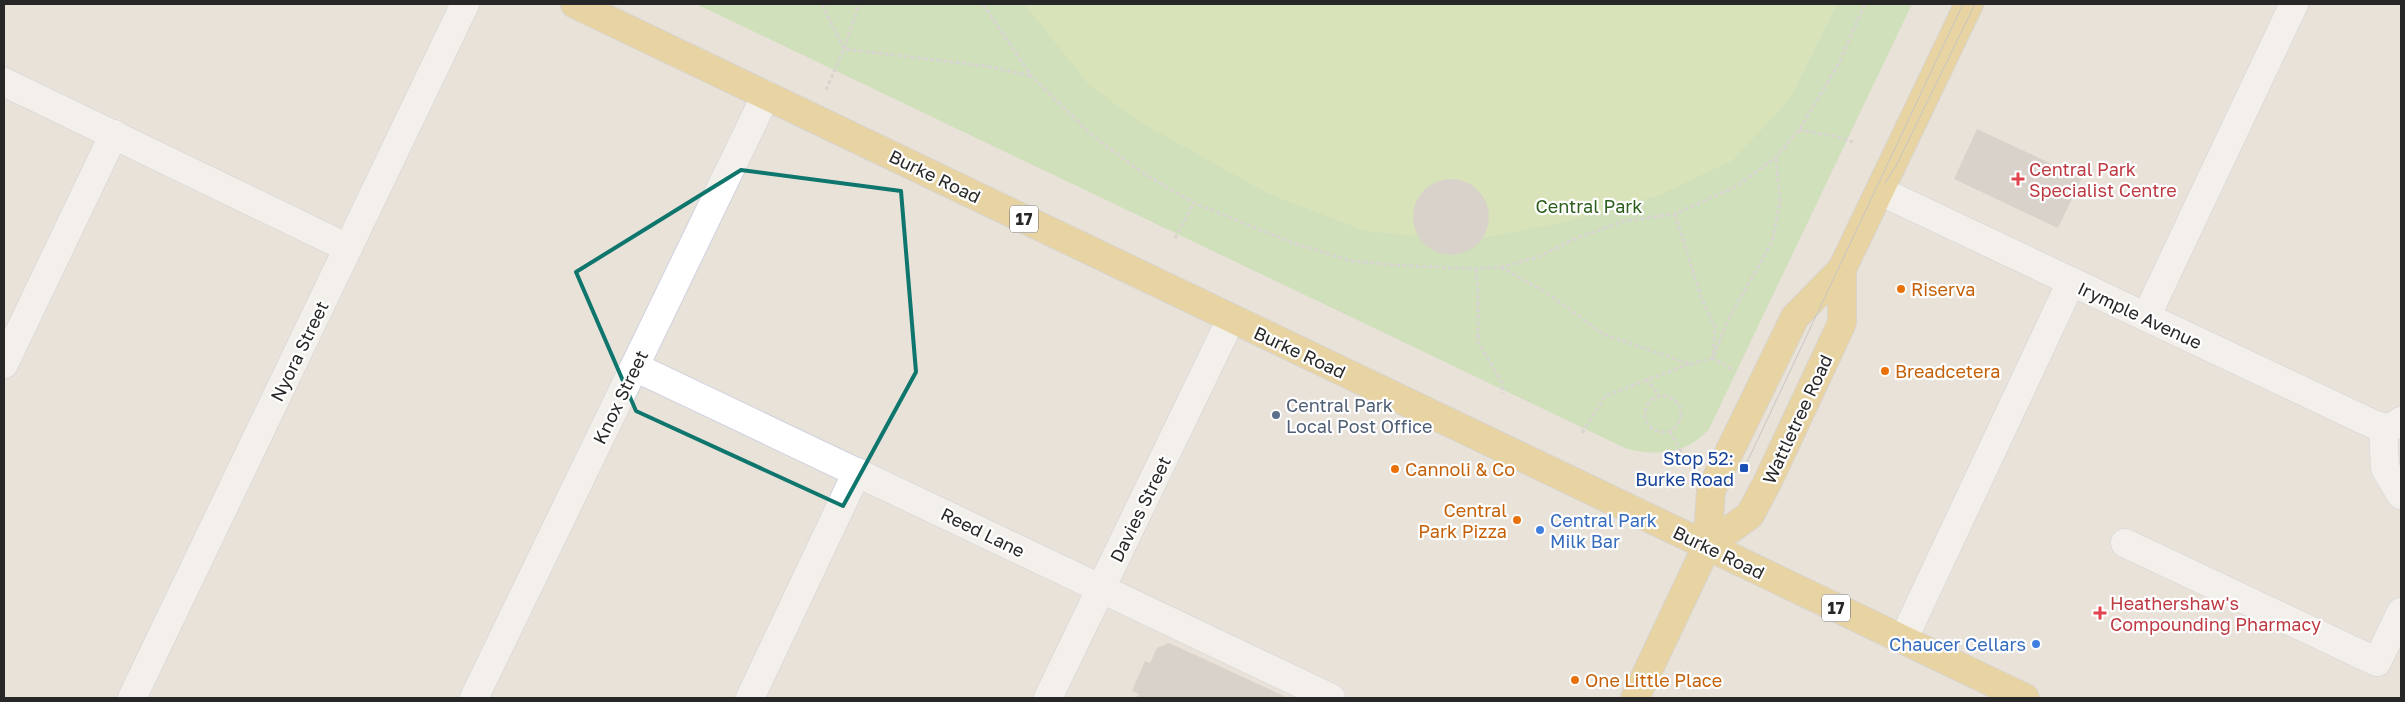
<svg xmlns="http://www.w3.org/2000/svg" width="2405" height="702" font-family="'Golos Text',sans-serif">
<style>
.green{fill:#b1dd98}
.pitch{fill:#c4e494}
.building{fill:#c4beb9}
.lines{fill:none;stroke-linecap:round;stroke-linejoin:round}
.minor-casing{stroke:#ced2df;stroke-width:30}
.major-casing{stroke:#c3c3c3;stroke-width:30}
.path{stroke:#c3c3c3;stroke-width:3;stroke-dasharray:4 2.5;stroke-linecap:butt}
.minor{stroke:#fff;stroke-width:28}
.major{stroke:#e7c460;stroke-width:28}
.tram{stroke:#9ca0b0;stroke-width:1}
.marked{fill:none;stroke:#0f766e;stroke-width:4;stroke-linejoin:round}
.health-dot{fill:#e0444e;stroke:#fff;stroke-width:2}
.food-dot{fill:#e8710a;stroke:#fff;stroke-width:2}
.service-dot{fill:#5c6f8a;stroke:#fff;stroke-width:2}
.transit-dot{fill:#1a4fb4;stroke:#fff;stroke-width:2}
.shop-dot{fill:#3f7fe0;stroke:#fff;stroke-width:2}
.labels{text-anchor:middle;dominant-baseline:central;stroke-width:4.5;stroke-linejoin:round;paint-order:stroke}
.shield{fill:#fff;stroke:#686868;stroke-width:1}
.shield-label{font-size:16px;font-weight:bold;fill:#272727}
.health-label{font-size:18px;fill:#be3a42;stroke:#fff;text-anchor:start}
.street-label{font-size:18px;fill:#272727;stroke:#fff}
.park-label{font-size:18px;fill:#2c5e1d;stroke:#fff}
.food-label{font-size:18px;fill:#c56008;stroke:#fff;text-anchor:start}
.service-label{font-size:18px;fill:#4e5e75;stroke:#fff;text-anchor:start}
.transit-label{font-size:18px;fill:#164399;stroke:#fff;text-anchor:end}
.shop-label{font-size:18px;fill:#366cbe;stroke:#fff;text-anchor:start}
</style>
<rect width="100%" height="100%" fill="#e9e2d9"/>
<path class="green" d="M696,4H1912L1709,429C1687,454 1658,456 1627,449Z"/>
<path class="pitch" d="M1024,4H1837L1790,99L1733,160L1660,195L1562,223L1466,241L1365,231L1267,193L1140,122L1089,85Z"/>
<g class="building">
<path d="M1977,129L2082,178L2058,228L1954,179Z"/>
<circle cx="1451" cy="217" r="38"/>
<path d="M1169,643L1284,696L1283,698H1136L1139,694L1132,691L1145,661L1150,663L1157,648Z"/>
</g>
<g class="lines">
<g class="minor-casing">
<g id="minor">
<path d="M4,82L348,248"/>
<path d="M1880,191L2362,419C2375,425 2388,433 2401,421"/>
<path d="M2146,317L2294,4"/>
<path d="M4,364L114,134"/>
<path d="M635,367L1331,698"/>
<path d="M2383,428L2385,468L2401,495"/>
<path d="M2125,543L2377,662L2401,612"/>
<path d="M1903,640L2071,282"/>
<path d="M132,698L465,4"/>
<path d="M474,698L766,95"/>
<path d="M750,698L857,472"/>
<path d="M1048,698L1231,319"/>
</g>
</g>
<g class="major-casing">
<g id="major">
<path d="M575,4L2025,698"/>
<path d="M1707,546L1750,515L1768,481L1842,323V269"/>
<path d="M1635,698L1707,546L1711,491L1719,473L1795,317L1842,269L1969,4"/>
</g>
</g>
<g class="path">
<path d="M822,4L844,49L986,66L1031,76"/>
<path d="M983,4L1032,77L1094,137L1141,172L1194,203L1293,243L1352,261L1392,265L1476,269L1501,267L1538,257L1577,238L1624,221L1675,214L1737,186L1776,157L1799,130L1838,65L1865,4"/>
<path d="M826,90L844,49L859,4"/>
<path d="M1799,130L1834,136L1853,142"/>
<path d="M1675,214L1701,297L1715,327L1713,358L1735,371"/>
<path d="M1175,238L1194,203"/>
<path d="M1501,267L1547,293L1603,334L1690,364L1713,358L1727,322L1772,242L1780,202L1776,158"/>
<path d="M1476,269L1478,292V342L1502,383V394"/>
<path d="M1646,379L1659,395"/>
<circle cx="1663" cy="414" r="18"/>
<path d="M1670,431L1687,463"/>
<path d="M1582,433L1605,396L1689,364"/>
</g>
<use href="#minor" class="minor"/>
<use href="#major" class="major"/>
<g class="tram">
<path d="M1885,183L1896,166L1975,4"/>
<path d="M1742,473L1963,4"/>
</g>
</g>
<path d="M0 0H2405V702H0ZM741,170L901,191L916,372L843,506L636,411L576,272Z" fill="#e9e2d9" fill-opacity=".55" fill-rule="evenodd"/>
<path class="marked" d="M741,170L901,191L916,372L843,506L636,411L576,272Z"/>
<g class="health-dot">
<path d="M2015.5 171.5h5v5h5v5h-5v5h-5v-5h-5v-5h5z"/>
<path d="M2097.5 605.5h5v5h5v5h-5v5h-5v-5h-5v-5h5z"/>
</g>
<g class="food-dot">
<circle cx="1901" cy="289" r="5"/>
<circle cx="1885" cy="371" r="5"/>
<circle cx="1395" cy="469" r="5"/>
<circle cx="1517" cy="520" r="5"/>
<circle cx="1575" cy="680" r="5"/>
</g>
<circle class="service-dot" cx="1276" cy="415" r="5"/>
<rect class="transit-dot" x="1739" y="463" width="10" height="10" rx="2.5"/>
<g class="shop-dot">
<circle cx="1540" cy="530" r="5"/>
<circle cx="2036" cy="644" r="5"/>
</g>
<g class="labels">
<g class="shield">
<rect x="1010" y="205.5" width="28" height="27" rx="4"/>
<rect x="1822" y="594.5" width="28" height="27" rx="4"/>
</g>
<g class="shield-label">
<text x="1024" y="219">17</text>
<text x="1836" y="608">17</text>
</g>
<g class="health-label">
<text x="2029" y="169">Central Park<tspan x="2029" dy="21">Specialist Centre</tspan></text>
<text x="2110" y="603">Heathershaw's<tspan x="2110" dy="21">Compounding Pharmacy</tspan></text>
</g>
<g class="street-label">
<text transform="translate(935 176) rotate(26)">Burke Road</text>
<text transform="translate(2140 315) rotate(25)">Irymple Avenue</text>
<text transform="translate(299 351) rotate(-64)">Nyora Street</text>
<text transform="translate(1300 352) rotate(25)">Burke Road</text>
<text transform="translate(620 397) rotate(-64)">Knox Street</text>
<text transform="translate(1797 419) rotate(-65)">Wattletree Road</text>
<text transform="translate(1140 509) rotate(-64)">Davies Street</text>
<text transform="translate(983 532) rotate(26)">Reed Lane</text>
<text transform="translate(1719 552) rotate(26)">Burke Road</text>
</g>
<g class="park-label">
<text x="1589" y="206">Central Park</text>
</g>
<g class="food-label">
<text x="1911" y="289">Riserva</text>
<text x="1895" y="371">Breadcetera</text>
<text x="1405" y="469">Cannoli &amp; Co</text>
<text x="1507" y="510" text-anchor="end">Central<tspan x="1507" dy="21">Park Pizza</tspan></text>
<text x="1585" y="680">One Little Place</text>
</g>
<g class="service-label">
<text x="1286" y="405">Central Park<tspan x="1286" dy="21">Local Post Office</tspan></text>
</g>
<g class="transit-label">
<text x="1734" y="458">Stop 52:<tspan x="1734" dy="21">Burke Road</tspan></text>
</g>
<g class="shop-label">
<text x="1550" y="520">Central Park<tspan x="1550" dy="21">Milk Bar</tspan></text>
<text x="2026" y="644" text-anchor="end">Chaucer Cellars</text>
</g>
</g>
<rect width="2405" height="702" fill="none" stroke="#272727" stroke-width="10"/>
</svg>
